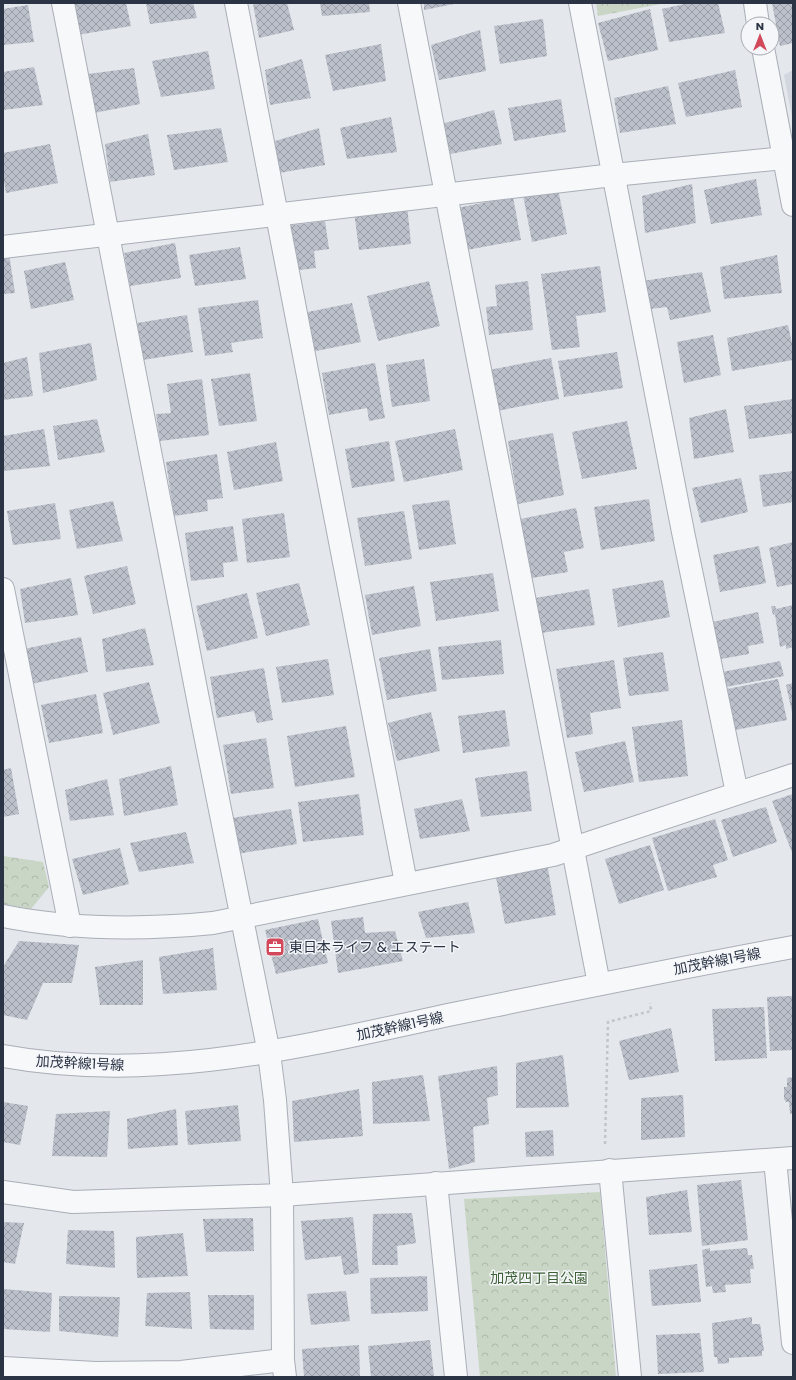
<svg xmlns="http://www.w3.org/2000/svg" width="796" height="1380" font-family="Poppins,'Noto Sans JP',sans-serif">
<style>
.built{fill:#d2d6de}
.park{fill:url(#park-crowns)}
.building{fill:url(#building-cross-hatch)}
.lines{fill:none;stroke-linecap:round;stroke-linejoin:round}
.minor-casing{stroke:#a9aeb7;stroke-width:24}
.tertiary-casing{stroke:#a9aeb7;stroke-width:24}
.path{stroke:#c2c5cb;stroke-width:2.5;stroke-dasharray:3 3;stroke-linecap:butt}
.minor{stroke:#f7f8fa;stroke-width:22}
.tertiary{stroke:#f7f8fa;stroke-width:22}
.labels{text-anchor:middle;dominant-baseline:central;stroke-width:3;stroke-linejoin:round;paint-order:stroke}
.poi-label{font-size:14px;fill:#2b3445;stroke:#f4f6f9;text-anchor:start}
.street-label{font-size:14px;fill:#2b3445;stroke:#f4f6f9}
.park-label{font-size:14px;fill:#3f6138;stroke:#f4f6f9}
</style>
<defs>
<pattern id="park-crowns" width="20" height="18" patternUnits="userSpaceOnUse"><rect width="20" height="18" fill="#c9d6c5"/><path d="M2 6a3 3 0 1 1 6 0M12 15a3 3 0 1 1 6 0" fill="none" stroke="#adb8ab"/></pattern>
<pattern id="building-cross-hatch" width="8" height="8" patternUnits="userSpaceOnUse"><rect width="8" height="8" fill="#bbc0ca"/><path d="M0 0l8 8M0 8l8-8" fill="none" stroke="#989da6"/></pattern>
</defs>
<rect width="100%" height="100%" fill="#e4e7ec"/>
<path class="built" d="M793,70V122L784,75Z"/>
<g class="park">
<path d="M596,3H666L598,16Z"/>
<path d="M3,856L43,862L49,887L31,909L3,904Z"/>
<path d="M600,1192L616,1377H480L464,1199Z"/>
</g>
<g class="building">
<path d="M73,3H126L131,26L77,35Z"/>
<path d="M146,3H193L197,18L150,24Z"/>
<path d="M253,3H287L294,30L259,38Z"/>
<path d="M320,3H369L370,12L322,16Z"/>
<path d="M424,3H454V4L424,10Z"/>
<path d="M689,3H718L725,33L669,42L662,9Z"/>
<path d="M772,3H793V43L780,46Z"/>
<path d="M28,5L34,42L3,45V9Z"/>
<path d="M650,9L658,50L608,61L598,23Z"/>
<path d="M543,19L547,56L500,64L494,26Z"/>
<path d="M480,30L486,71L439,80L431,45Z"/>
<path d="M381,44L386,81L333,91L325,55Z"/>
<path d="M208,51L215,89L161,97L152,61Z"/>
<path d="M302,59L311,98L270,105L265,70Z"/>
<path d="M34,67L43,105L3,110V72Z"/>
<path d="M134,68L140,104L94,113L88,74Z"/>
<path d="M735,70L742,107L686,117L678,83Z"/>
<path d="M668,86L676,124L620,133L614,98Z"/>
<path d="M561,99L566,132L514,141L508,108Z"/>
<path d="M494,110L502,144L445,155L441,124Z"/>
<path d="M391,117L397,152L347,159L340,128Z"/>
<path d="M221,128L228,162L174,170L167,135Z"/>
<path d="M319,128L325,165L279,173L275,141Z"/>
<path d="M148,134L155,175L110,182L105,144Z"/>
<path d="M50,144L58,183L6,193L3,175V153Z"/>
<path d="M756,179L762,215L711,224L704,190Z"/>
<path d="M692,184L696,223L645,233L642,196Z"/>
<path d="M558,189L567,234L532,242L523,195Z"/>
<path d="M513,197L521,240L461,251L452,209Z"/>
<path d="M407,205L411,244L359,250L354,211Z"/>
<path d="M325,221L329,249L314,251L316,268L284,272L278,227Z"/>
<path d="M175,243L181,278L130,286L124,253Z"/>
<path d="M240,247L246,279L195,286L189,255Z"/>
<path d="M9,254L15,293L3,294V255Z"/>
<path d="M777,255L782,293L724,299L720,267Z"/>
<path d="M65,262L74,300L31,309L24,271Z"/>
<path d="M600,266L606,312L576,316L580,347L552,350L541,274Z"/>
<path d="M702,272L711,312L670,320L667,307L650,309L643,281Z"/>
<path d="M429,281L440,326L378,341L367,296Z"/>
<path d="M528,281L533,330L489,335L486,307L497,306L495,285Z"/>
<path d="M258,300L263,338L231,343L233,352L205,356L198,308Z"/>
<path d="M352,303L361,342L311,352L303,313Z"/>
<path d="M187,315L193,352L143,360L137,323Z"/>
<path d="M788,325L793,348V360L732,371L727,338Z"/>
<path d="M713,335L721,375L684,383L677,342Z"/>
<path d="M91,343L97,380L43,393L39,353Z"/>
<path d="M617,352L623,388L564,397L558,361Z"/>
<path d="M27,357L33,396L3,400V363Z"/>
<path d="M551,358L559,399L497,411L489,370Z"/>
<path d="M424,359L430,401L392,407L386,365Z"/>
<path d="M375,363L385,418L369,421L367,408L329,415L322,373Z"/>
<path d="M250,373L257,421L219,426L211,379Z"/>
<path d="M202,379L209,435L160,441L156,414L171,413L167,384Z"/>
<path d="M793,399V433L749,439L744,406Z"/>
<path d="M726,409L734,452L694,459L689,418Z"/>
<path d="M97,419L105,452L58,460L53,426Z"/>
<path d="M627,421L637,469L582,479L572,432Z"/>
<path d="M44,429L50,466L3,471V436Z"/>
<path d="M455,429L463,470L404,482L395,441Z"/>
<path d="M553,433L564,495L518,504L508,441Z"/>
<path d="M389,441L395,481L352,488L345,449Z"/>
<path d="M276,442L283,481L234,490L227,452Z"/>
<path d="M217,454L223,498L207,500L208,511L174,516L166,462Z"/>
<path d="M793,471V502L763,507L759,475Z"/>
<path d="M741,478L748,512L701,523L692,488Z"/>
<path d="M649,499L655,541L601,550L594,507Z"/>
<path d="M449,500L456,544L419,550L412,505Z"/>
<path d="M113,501L123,541L77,549L69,510Z"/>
<path d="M55,503L61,539L13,545L7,511Z"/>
<path d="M576,508L584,548L564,552L568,572L526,579L515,520Z"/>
<path d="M404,511L412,559L365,566L357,518Z"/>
<path d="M284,513L290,557L247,563L242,519Z"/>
<path d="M233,526L238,561L223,563L224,577L191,581L185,533Z"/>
<path d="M793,542V584L777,587L769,548Z"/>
<path d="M759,546L766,583L720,592L713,555Z"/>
<path d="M127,566L136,604L93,614L84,576Z"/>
<path d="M493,573L499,611L436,621L430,582Z"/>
<path d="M71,578L78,615L25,623L20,589Z"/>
<path d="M663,580L670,617L618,627L612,589Z"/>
<path d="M299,583L310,625L266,636L256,593Z"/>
<path d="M414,586L421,626L372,635L365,595Z"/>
<path d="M589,589L595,625L541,633L535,598Z"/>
<path d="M247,593L258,638L207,651L196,606Z"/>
<path d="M793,605V647L786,649V645L780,647L775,614L773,615L771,606H775L776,609Z"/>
<path d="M758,612L764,643L748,646L749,654L715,660L708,623Z"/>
<path d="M145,628L154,665L106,672L102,639Z"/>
<path d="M81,637L88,672L31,684L24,649Z"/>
<path d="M501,640L504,674L442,680L438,647Z"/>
<path d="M430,649L437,691L387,700L379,658Z"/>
<path d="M663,652L669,691L629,696L623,658Z"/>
<path d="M328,659L334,695L282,703L276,667Z"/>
<path d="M614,660L621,708L590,713L593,734L567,738L556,669Z"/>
<path d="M780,661L784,676L715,689L712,674Z"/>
<path d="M264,668L273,720L257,723L254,711L217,718L210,677Z"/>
<path d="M778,679L787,720L735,730L727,689Z"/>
<path d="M149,682L160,723L113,735L103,693Z"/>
<path d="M793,683V712H792L786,685Z"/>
<path d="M96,694L103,733L49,743L41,705Z"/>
<path d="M505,710L510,746L463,753L458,716Z"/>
<path d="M431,712L440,751L397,761L388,723Z"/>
<path d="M682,720L688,776L639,782L632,727Z"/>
<path d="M346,726L355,777L295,787L287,736Z"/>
<path d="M266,738L274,788L231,794L223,745Z"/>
<path d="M625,741L634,782L584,792L575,752Z"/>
<path d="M171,766L178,805L124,816L119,779Z"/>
<path d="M11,768L19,814L3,817V770Z"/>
<path d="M527,771L532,811L481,817L475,778Z"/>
<path d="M107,779L114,815L70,821L65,790Z"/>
<path d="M359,794L364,835L303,842L298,802Z"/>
<path d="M793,794V855L772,801Z"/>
<path d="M462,799L470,831L420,839L414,809Z"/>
<path d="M766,807L777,842L733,857L721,820Z"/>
<path d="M291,809L297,844L237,854L232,818Z"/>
<path d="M715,819L728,860L713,865L717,877L668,891L652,838Z"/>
<path d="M186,832L194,863L139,872L130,843Z"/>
<path d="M650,845L664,890L619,904L605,859Z"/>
<path d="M120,848L129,884L83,895L72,859Z"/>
<path d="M547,863L556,915L505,924L495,872Z"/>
<path d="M468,902L475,933L426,938L418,912Z"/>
<path d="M363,917L365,933L395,931L403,961L338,973L331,921Z"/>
<path d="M318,919L328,963L276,974L265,930Z"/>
<path d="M19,941L79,945L72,983H43L27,1020L3,1015V967Z"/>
<path d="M213,948L217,990L163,994L159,957Z"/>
<path d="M143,960V1005H100L95,967Z"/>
<path d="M793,996V1050L770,1051L767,997Z"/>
<path d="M764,1007L767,1058L715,1061L712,1009Z"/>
<path d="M671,1028L679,1072L629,1080L619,1041Z"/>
<path d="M563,1055L569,1107L516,1108V1063Z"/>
<path d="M497,1066L498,1095L487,1098L489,1124L473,1127L475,1162L449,1169L438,1076Z"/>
<path d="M423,1075L430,1121L373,1124L372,1082Z"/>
<path d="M793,1077V1113L790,1114L789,1102H786L784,1099V1087H787V1078Z"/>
<path d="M359,1089L363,1136L294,1142L292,1101Z"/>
<path d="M683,1095L685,1137L641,1140V1098Z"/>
<path d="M3,1102L28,1106L20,1145L3,1142Z"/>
<path d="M238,1105L241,1141L188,1145L185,1111Z"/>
<path d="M176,1109L178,1145L128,1149L127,1119Z"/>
<path d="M110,1111L107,1157L52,1156L56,1114Z"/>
<path d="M553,1130L554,1156L526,1157L525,1132Z"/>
<path d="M741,1180L748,1240L702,1246L697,1185Z"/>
<path d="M687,1190L692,1232L649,1235L646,1197Z"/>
<path d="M412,1213L416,1243L397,1246L398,1265H372L373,1214Z"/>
<path d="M353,1217L359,1273L344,1275L341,1256L305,1260L301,1221Z"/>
<path d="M253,1218L254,1251L206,1252L203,1219Z"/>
<path d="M3,1222L24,1223L15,1264L3,1262Z"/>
<path d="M68,1230L114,1231L115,1268L66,1264Z"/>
<path d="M183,1233L188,1276L137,1278L136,1237Z"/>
<path d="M710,1248V1251L747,1248L748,1255H752L754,1269H750L751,1283L725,1285L726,1292L713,1293L712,1286L706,1287L702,1250Z"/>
<path d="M697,1264L701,1302L652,1306L649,1270Z"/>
<path d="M427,1276L428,1311L371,1314L370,1278Z"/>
<path d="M3,1289L52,1293L50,1332L3,1329Z"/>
<path d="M346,1291L350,1321L311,1325L307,1294Z"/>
<path d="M190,1292L192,1329L145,1326L147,1293Z"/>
<path d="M208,1295H254V1330L210,1329Z"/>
<path d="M59,1296L120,1297L118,1337L59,1331Z"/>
<path d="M752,1317V1324H760L764,1351H762V1356L729,1358V1363L718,1364L717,1357H714L712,1323Z"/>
<path d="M700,1333L704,1372L658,1374L656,1335Z"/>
<path d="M430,1340L434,1377H371L368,1346Z"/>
<path d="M359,1345L360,1377H304L302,1349Z"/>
</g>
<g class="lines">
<g class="minor-casing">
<g id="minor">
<path d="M63,3L203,725L269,1053L275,1100L282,1195L283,1360L285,1377"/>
<path d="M236,3L406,883"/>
<path d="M409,3L599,984"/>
<path d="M580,3L683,532L737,793"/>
<path d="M755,3L758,24"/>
<path d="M763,48L793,205"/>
<path d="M3,247L613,175L784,158"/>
<path d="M3,589L70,926"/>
<path d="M3,916C73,930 142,930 213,923L553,855L793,775"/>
<path d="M775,1160L793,1343"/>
<path d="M610,1170L630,1377"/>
<path d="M436,1183L456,1377"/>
<path d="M3,1192L73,1202L282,1195L793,1158"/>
<path d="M3,1368L96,1373L181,1372L283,1360"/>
</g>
</g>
<g class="tertiary-casing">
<path id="tertiary" d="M3,1056C157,1084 304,1046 453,1014C566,991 679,968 793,947"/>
</g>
<path class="path" d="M605,1144L608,1022L651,1011L650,1003"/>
<use href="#minor" class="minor"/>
<use href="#tertiary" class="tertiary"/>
</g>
<defs>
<g id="office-square" transform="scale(1)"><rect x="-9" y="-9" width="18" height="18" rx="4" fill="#d1495b" stroke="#f4f6f9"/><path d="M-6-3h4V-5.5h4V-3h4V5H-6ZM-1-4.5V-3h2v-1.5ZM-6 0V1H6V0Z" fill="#fff"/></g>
</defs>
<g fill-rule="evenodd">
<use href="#office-square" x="275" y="947"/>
</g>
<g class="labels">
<g class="poi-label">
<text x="289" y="947">東日本ライフ &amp; エステート</text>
</g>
<g class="street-label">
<text transform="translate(717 961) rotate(-11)">加茂幹線1号線</text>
<text transform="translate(400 1026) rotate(-12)">加茂幹線1号線</text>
<text transform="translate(80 1063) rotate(3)">加茂幹線1号線</text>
</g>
<g class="park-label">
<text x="539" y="1278">加茂四丁目公園</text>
</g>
</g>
<rect width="796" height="1380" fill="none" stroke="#2b3445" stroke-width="8"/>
<g transform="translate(760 36)"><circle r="19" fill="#f4f6f9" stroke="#a4a8b1"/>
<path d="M0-3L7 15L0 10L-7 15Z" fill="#d1495b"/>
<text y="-6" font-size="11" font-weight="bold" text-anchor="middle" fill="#2b3445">N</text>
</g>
</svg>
